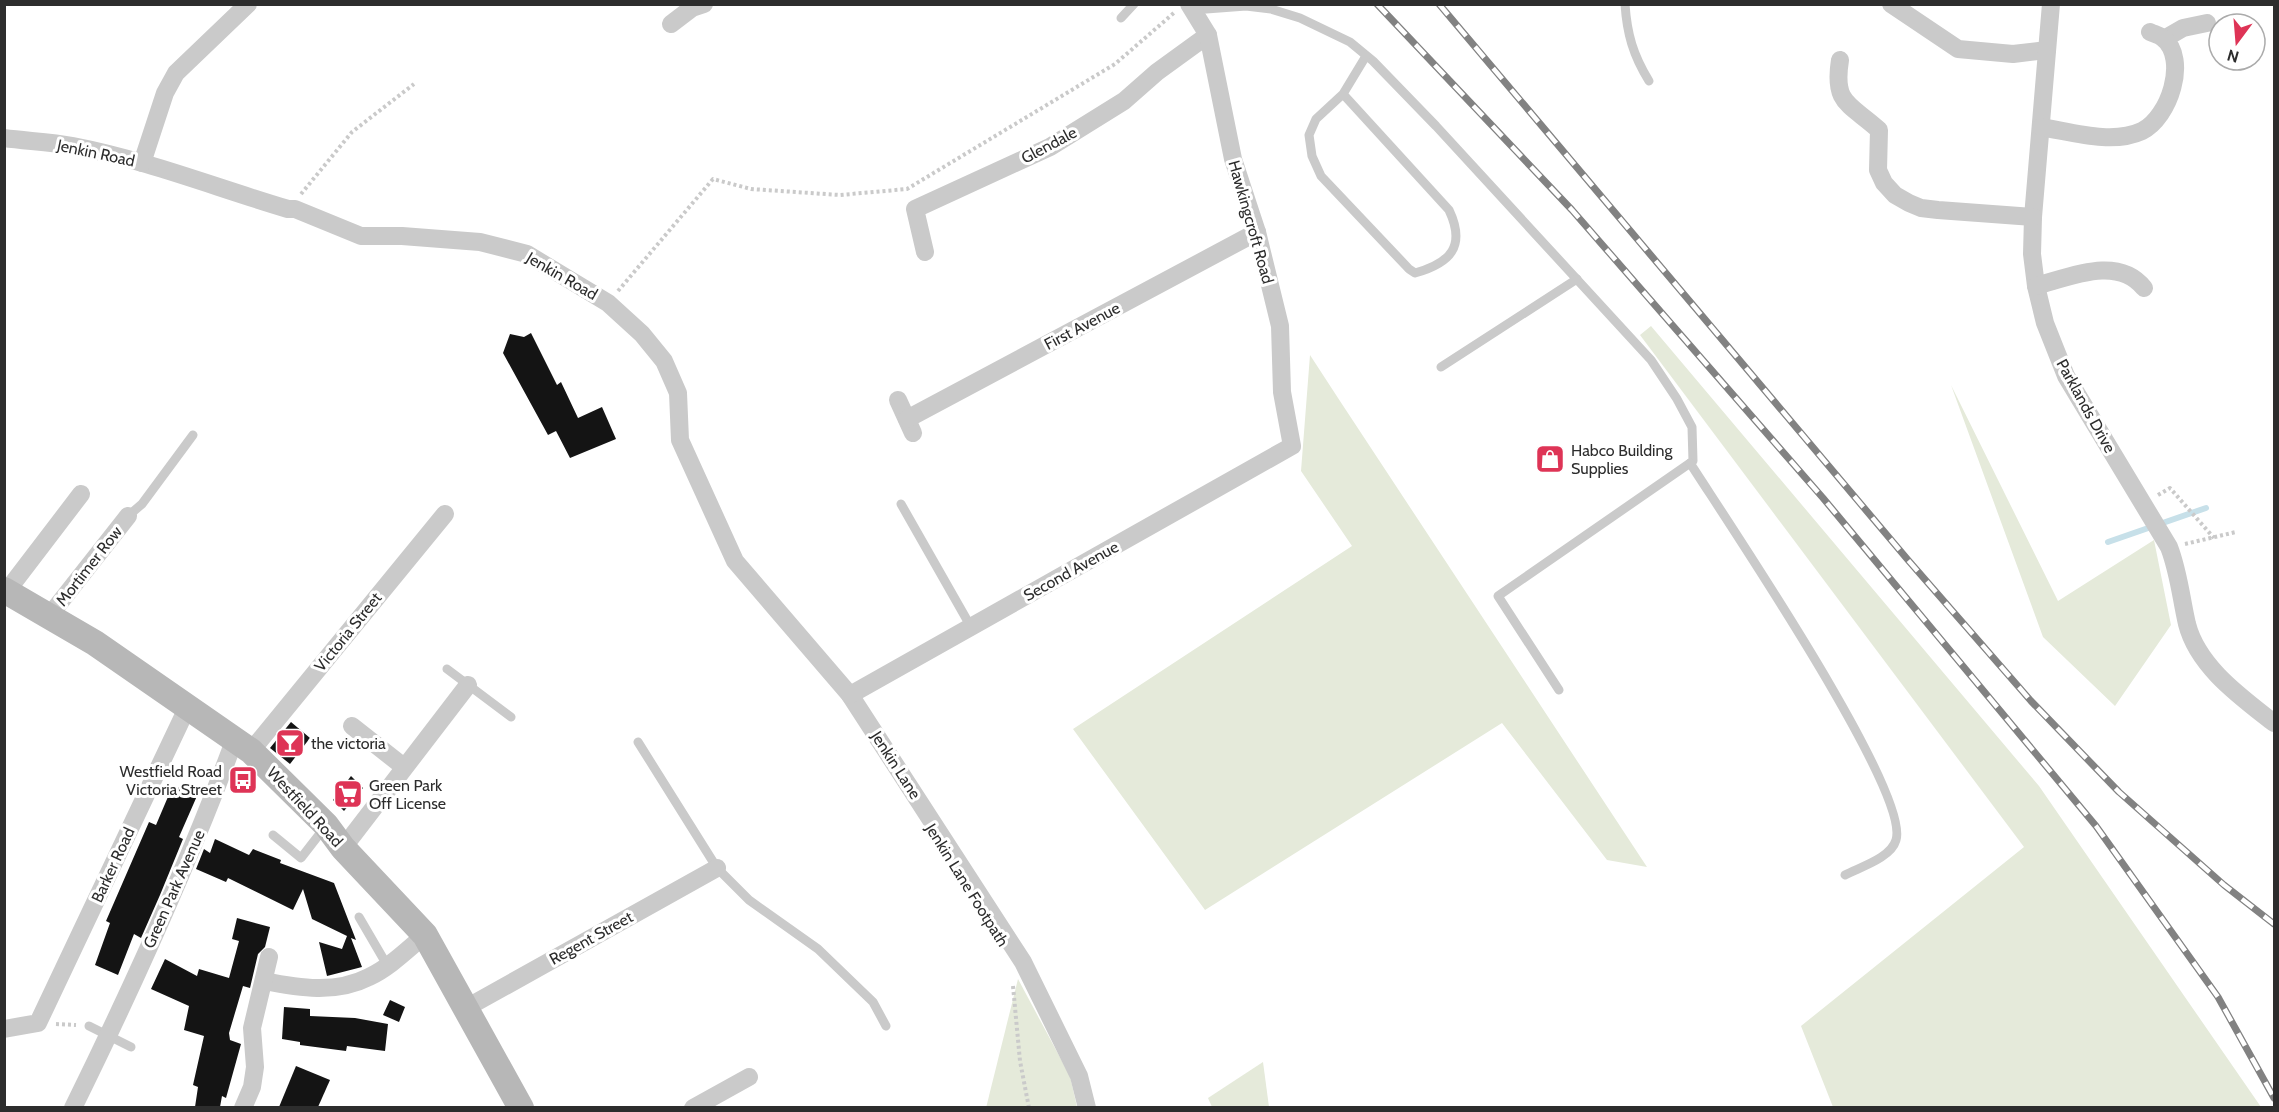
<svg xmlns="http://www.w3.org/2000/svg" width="2279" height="1112" font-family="Cabin,sans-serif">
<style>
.green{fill:#e5eada}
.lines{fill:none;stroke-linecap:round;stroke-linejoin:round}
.stream{stroke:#c7e0e9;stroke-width:6}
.building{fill:#141414}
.path{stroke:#cacaca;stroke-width:4;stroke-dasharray:3 3;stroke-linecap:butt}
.lane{stroke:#cacaca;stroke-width:9}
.street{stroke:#cacaca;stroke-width:18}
.secondary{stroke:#b7b7b7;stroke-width:26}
.rail-casing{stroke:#828282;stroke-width:7}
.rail{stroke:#fff;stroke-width:4.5;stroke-dasharray:14;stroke-linecap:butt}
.labels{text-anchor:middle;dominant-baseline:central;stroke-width:6;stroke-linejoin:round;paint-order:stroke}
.street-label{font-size:16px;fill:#2d2d2d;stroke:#fff}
.poi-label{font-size:16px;fill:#2d2d2d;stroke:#fff;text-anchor:start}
</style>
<rect width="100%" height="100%" fill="#fff"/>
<g class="green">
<path d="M1651,326L2039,786L2261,1107H1833L1801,1026L2024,847L1640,335Z"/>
<path d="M1310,355L1338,398L1647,867L1607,860L1502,723L1205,910L1073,729L1352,546L1301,471Z"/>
<path d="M1951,385L2058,601L2154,540L2171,625L2115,706L2043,637Z"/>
<path d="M1018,979L1070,1076L1077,1107L986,1108Z"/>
<path d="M1263,1062L1269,1107H1212L1208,1098Z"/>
</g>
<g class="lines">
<path class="stream" d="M2108,542L2206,508"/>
</g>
<g class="building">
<path d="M531,333L557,385L561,382L578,418L602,407L616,439L570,458L556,431L548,435L503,353L510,334L524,337Z"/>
<path d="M291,722L310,738L290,764L270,748Z"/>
<path d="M351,776L363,788L344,811L333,800Z"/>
<path d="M173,785L197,796L179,837L183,839L160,895L141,938L134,934L118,975L95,965L110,923L106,921L149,822L156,825Z"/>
<path d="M215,839L249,855L253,849L281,860L280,863L334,883L356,940L351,938L362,967L327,976L319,942L342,949L347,936L312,919L303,889L293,910L228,878L226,882L196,869L204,849L210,853Z"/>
<path d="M237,918L270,927L265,947L258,954L250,988L243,986L229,1033L230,1040L241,1044L226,1098L222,1096L220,1107H195L198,1087L193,1085L204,1036L184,1030L189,1006L151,989L165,959L197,976L199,969L229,978L239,941L232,939Z"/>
<path d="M390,1000L405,1007L399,1022L383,1015Z"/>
<path d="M284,1007L310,1009V1016L355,1018L388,1024L385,1051L347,1046L346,1051L300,1045V1042L282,1039Z"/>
<path d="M296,1066L330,1080L318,1107H279Z"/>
</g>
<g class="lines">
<g class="path">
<path d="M301,194L352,132L414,84"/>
<path d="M618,291L713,179L751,189L840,195L907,189L1115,64L1175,12"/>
<path d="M2158,495L2170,488L2214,538"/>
<path d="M2185,544L2236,532"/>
<path d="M1013,986L1020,1061L1029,1108"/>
<path d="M56,1024L76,1025"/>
</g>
<g class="lane">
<path d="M1625,4C1627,34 1633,55 1649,81"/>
<path d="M1193,10L1246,6L1271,9L1300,18L1350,42L1373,61L1436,126L1651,360L1677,399L1692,427L1693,461L1498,596L1559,690"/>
<path d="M1121,18L1134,4"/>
<path d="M1343,94L1449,210C1466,246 1451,263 1415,273L1409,269L1321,176L1312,156L1309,135L1316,119L1343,94L1366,56"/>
<path d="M1441,367L1577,279"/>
<path d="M1690,463C1725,518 1911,792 1896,840C1891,858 1860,867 1845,875"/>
<path d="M901,504L971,627"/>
<path d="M128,516L142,504L193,435"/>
<path d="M447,669L511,717"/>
<path d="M638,742L717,868L749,900L818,949L873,1002L886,1026"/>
<path d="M273,835L301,858L325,827"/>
<path d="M359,917L387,965"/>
<path d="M89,1026L131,1047"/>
</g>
<g class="street">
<path d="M1891,4L1958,49L2013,54L2047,50"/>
<path d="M2051,4L2033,217L2032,254L2036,286L2045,323L2066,376L2169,547C2179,573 2181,598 2187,624C2198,667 2241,697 2274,723"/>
<path d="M671,24L692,8L704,4"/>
<path d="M2164,39L2183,28L2207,23"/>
<path d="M1840,60C1833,104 1849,103 1879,130L1878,170L1884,183L1895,195L1909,203L1921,208L1938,210L2033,217"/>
<path d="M2041,127C2072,132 2112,145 2142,131C2169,118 2189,59 2163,38C2159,35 2154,34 2150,32"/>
<path d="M4,138C27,141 50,142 73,146C146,160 217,188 288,209H295L361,236H402L480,242L527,254L608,303L642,334L664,361L678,393L680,440L735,561L850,695L1023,962L1079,1076L1087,1108"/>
<path d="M142,163L165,93L176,73L248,4"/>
<path d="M925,252L915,209L1050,147L1124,101L1157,72L1208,35"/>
<path d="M2036,286C2070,277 2118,255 2144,288"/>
<path d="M898,400L913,433"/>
<path d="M907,419L1257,232"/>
<path d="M7,591L81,494"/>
<path d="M50,615L128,516"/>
<path d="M850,695L1292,446L1282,392L1280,326L1257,232L1233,159L1208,35L1189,4"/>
<path d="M352,726L404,767"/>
<path d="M251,751L445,514"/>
<path d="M343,848L468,685"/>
<path d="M264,981C299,988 336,994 369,977C389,968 408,949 425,935"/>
<path d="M466,1008L717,868"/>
<path d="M4,1029L38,1023L188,706"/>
<path d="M73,1108C132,988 188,866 234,741"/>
<path d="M243,1108L252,1087L255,1067L252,1028L269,957"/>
<path d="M693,1108L749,1077"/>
</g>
<path class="secondary" d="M4,590L95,643L251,751L326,825L343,848L425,935L521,1108"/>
<g class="rail-casing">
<g id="rail">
<path d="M1377,4L1572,210L1823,498L2096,826L2218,997L2274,1098"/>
<path d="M1439,4L1908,560L2031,701L2119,792L2224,885L2274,924"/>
</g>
</g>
<use href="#rail" class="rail"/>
</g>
<defs>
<g id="shop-square" transform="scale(1.5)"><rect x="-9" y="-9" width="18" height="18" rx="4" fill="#de3456" stroke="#fff"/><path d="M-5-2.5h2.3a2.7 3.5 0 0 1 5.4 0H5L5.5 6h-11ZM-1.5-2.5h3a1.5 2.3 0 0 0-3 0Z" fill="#fff"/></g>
<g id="bar-square" transform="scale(1.5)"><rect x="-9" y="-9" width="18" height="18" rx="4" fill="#de3456" stroke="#fff"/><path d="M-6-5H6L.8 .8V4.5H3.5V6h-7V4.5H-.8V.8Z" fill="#fff"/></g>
<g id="bus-square" transform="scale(1.5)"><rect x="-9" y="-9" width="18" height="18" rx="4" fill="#de3456" stroke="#fff"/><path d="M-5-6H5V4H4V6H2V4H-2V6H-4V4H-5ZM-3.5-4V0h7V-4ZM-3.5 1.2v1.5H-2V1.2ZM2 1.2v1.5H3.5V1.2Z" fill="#fff"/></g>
<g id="supermarket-square" transform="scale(1.5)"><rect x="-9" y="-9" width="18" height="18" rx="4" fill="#de3456" stroke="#fff"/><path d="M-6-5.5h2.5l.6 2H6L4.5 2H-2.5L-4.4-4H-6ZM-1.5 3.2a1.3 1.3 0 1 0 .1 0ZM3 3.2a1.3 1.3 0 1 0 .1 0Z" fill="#fff"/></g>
</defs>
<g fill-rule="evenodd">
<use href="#shop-square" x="1550" y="459"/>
<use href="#bar-square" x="290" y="743"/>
<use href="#bus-square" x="243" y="780"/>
<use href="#supermarket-square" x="348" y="794"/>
</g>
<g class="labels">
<g class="street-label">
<text transform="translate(1049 145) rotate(-28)">Glendale</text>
<text transform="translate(96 153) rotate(12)">Jenkin Road</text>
<text transform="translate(1251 222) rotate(74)">Hawkingcroft Road</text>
<text transform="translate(562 276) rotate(30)">Jenkin Road</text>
<text transform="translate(1082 326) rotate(-28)">First Avenue</text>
<text transform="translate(2086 406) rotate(61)">Parklands Drive</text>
<text transform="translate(89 566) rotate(-52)">Mortimer Row</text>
<text transform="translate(1071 571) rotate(-29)">Second Avenue</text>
<text transform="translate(348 632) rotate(-51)">Victoria Street</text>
<text transform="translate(896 765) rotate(57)">Jenkin Lane</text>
<text transform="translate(305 807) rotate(47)">Westfield Road</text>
<text transform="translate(113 865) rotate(-65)">Barker Road</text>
<text transform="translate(967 885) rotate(58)">Jenkin Lane Footpath</text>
<text transform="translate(174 889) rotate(-66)">Green Park Avenue</text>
<text transform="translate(591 938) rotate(-29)">Regent Street</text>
</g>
<g class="poi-label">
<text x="1571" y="450">Habco Building<tspan x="1571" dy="18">Supplies</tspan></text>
<text x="311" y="743">the victoria</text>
<text x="222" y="771" text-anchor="end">Westfield Road<tspan x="222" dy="18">Victoria Street</tspan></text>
<text x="369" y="785">Green Park<tspan x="369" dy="18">Off License</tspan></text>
</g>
</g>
<rect width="2279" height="1112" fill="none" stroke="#2d2d2d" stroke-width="12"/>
<g transform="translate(2237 42) rotate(196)"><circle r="28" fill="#ffffff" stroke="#ababab" stroke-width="1.5"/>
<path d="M0-4.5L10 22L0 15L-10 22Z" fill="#de3456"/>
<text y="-9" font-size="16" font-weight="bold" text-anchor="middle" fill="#2d2d2d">N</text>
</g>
</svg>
